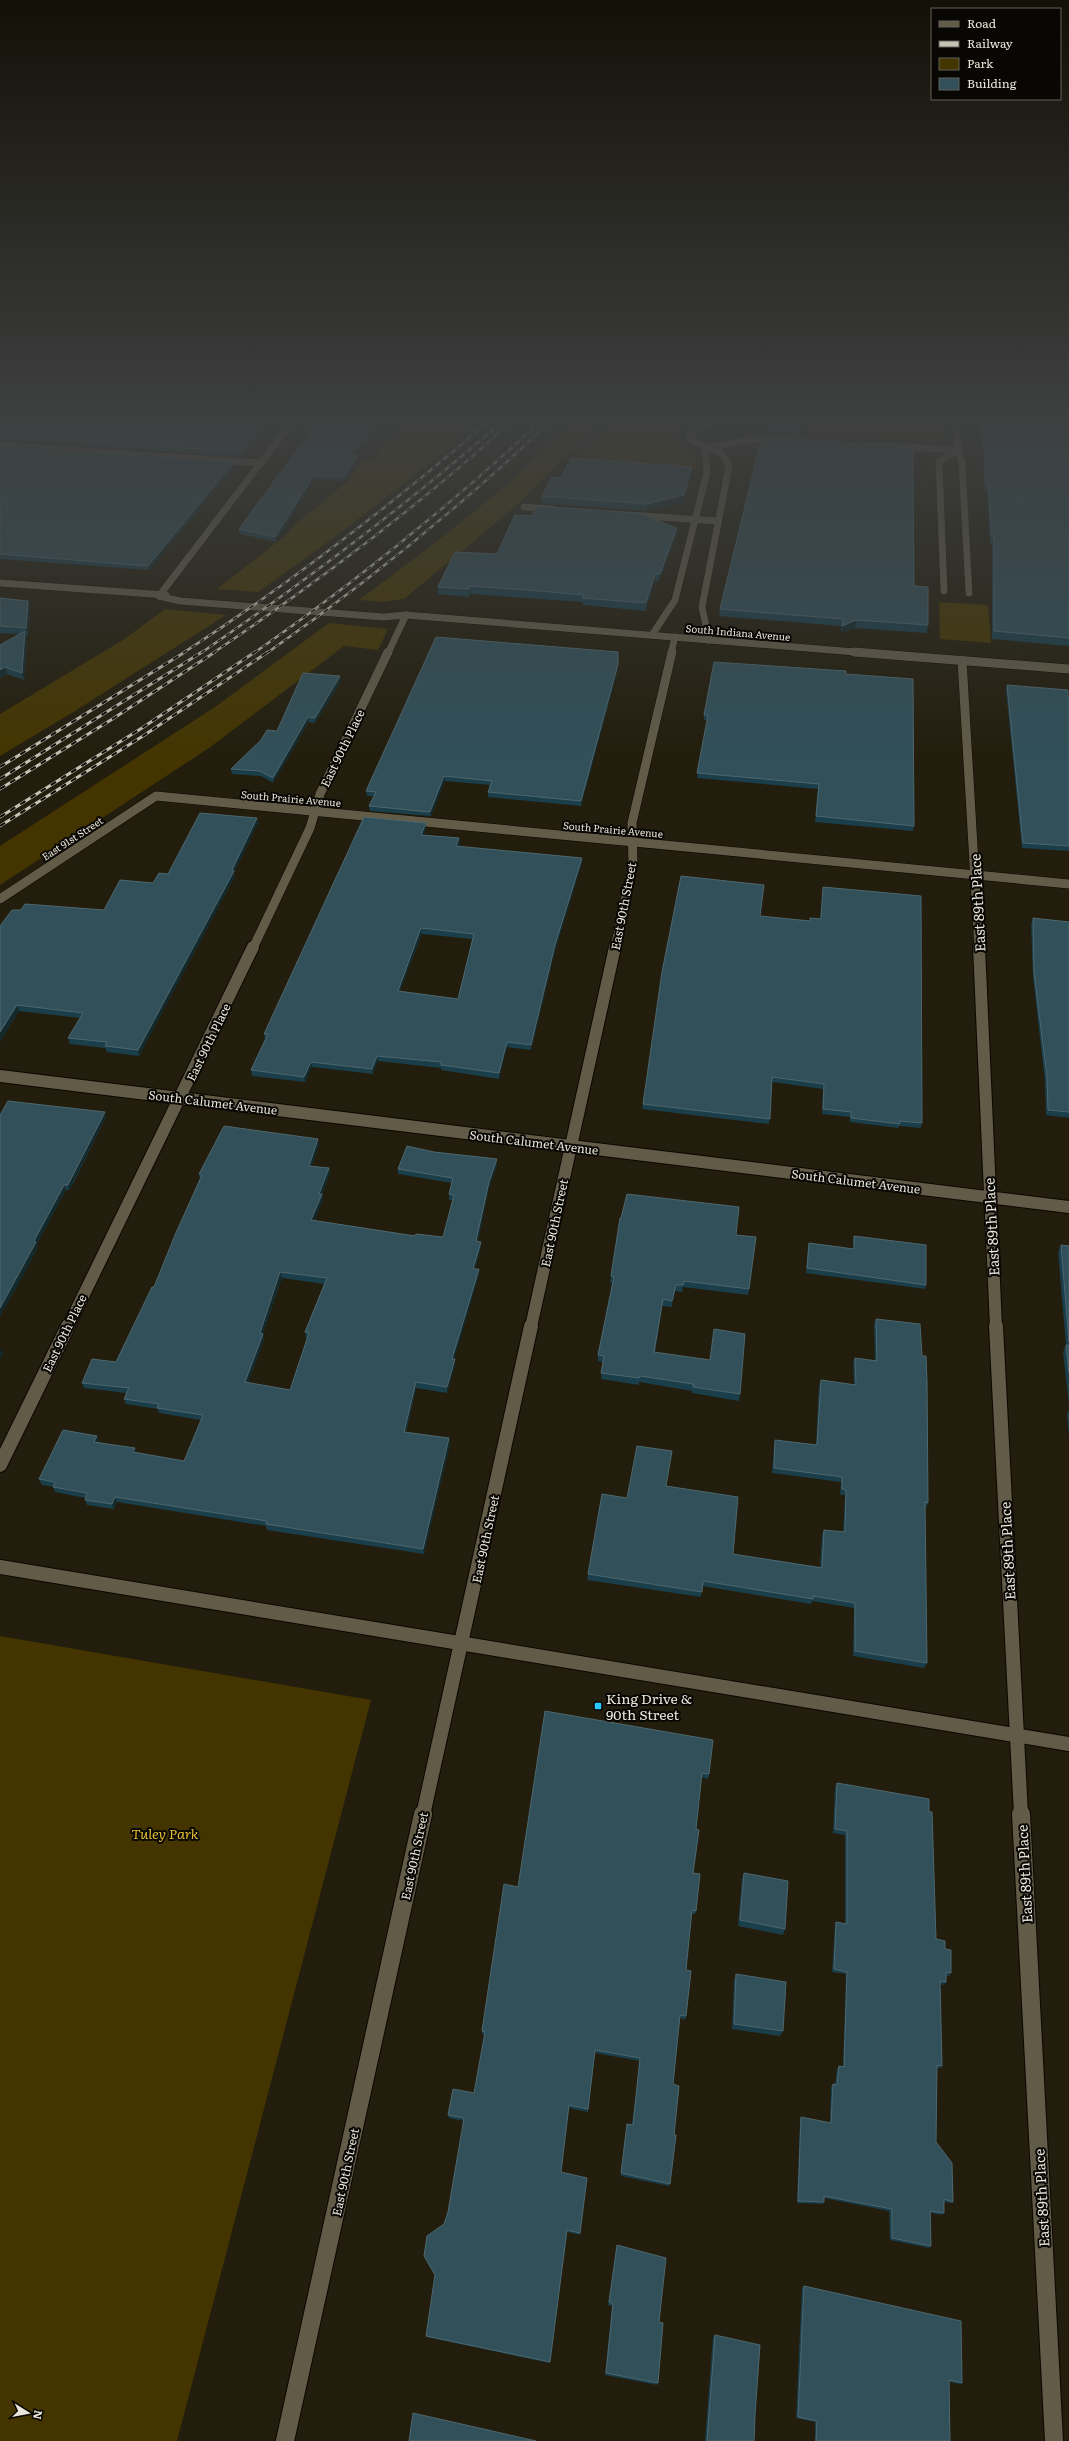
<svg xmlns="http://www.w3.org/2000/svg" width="1069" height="2441" font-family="Literata,serif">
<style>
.green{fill:#443500}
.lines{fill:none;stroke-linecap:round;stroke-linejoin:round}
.minor-far4-casing{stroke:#0c0700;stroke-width:8}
.minor-far3-casing{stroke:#0c0700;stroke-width:10}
.minor-far2-casing{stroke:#0c0700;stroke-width:14}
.minor-far1-casing{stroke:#0c0700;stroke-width:16}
.minor-casing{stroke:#0c0700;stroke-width:20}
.tertiary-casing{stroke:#0c0700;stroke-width:16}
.minor-far4{stroke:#625b48;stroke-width:7}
.minor-far3{stroke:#625b48;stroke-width:9}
.minor-far2{stroke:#625b48;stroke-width:12}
.minor-far1{stroke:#625b48;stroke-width:14}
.minor{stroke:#625b48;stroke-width:18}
.tertiary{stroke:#625b48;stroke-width:14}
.rail-far1-casing{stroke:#c7c3b7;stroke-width:2.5}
.rail-casing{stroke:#c7c3b7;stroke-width:3}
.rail-far1{stroke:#090703;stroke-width:1.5;stroke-dasharray:5;stroke-linecap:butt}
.rail{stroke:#090703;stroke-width:2;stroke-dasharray:6;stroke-linecap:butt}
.wall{fill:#1b3e4b;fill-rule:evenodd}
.shaded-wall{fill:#14292b}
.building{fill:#31505a;stroke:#4e676e;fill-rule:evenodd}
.poi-dot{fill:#27c8ff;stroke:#090703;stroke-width:1.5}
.labels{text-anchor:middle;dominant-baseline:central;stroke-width:4;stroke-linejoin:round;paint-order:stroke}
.far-street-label{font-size:10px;fill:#e9e5da;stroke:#090703}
.street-label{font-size:12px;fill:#e9e5da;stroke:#090703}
.near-street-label{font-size:14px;fill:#e9e5da;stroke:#090703}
.near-poi-label{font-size:14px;fill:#e9e5da;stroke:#090703;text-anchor:start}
.near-park-label{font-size:14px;font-style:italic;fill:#e7bf33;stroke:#090703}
</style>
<rect width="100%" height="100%" fill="#221d0c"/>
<g class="green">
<path d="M412,422H477C408,484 333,539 258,592L217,589L285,536L297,523L347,482L364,458L372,459L399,431Z"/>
<path d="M572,422H599L516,506L404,599L383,602L359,600C434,545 507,489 572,422Z"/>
<path d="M612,422L689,425L677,432V442C689,449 696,455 697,469L582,461L577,459Z"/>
<path d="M808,422H943L944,442L807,434Z"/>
<path d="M939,602L988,605L991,643L940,639Z"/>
<path d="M165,609L226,615L75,711L0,756V714L123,640Z"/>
<path d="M329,623L388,629L378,650L344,646L209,748L0,885V846L215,707Z"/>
<path d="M0,1636L371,1700L177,2441H0Z"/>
</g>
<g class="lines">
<g class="minor-far4-casing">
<g id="minor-far4">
<path d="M957,422L958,450L962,463L969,593"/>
<path d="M0,445L261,463"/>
<path d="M869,445L958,450"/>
<path d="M706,448L747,440L781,439"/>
<path d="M524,507L552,509"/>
<path d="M630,515L718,521"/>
<path d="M0,583L166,595"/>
<path d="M944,591L939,462L958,450"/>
<path d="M159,596L180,601L383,617L406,615L867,653"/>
<path d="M159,596L292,422"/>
<path d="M652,635L675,600L707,472L705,448"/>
<path d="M709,640L702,607L729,466L722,453L692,441L689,435L711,422"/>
<path d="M388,653L406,615"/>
<path d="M671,653L675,637"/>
</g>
</g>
<g class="minor-far3-casing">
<g id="minor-far3">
<path d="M854,652L1069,669"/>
<path d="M962,660L979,948"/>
<path d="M0,899L156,796L1069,884"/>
<path d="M253,948L310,828L320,794L388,652"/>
<path d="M615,948L633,864L632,823L672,652"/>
</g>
</g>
<g class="minor-far2-casing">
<g id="minor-far2">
<path d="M979,947L996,1327"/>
<path d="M0,1076L1069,1207"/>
<path d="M68,1327L253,947"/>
<path d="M531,1327L615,947"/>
</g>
</g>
<g class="minor-far1-casing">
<g id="minor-far1">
<path d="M996,1326L1021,1815"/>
<path d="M0,1465L68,1326"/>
<path d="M423,1815L531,1326"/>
</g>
</g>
<g class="minor-casing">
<g id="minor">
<path d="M1021,1814L1054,2441"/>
<path d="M285,2441L423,1814"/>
</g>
</g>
<g class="tertiary-casing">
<path id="tertiary" d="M0,1567L1069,1744"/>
</g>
<use href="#minor-far4" class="minor-far4"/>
<use href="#minor-far3" class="minor-far3"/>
<use href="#minor-far2" class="minor-far2"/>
<use href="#minor-far1" class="minor-far1"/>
<use href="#minor" class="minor"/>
<use href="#tertiary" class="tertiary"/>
<g class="rail-far1-casing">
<g id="rail-far1">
<path d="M183,653C291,583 391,505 488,422"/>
<path d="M201,653C306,581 406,505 502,422"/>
<path d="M213,653C318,582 418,507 511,422"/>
<path d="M254,653C355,583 450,505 540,422"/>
<path d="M267,653C367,583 461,506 550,422"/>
</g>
</g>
<g class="rail-casing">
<g id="rail">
<path d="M0,767L185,652"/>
<path d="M0,779L202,652"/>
<path d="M0,789L114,718L215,652"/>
<path d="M0,817L142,728L255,652"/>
<path d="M0,826L143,736L268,652"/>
</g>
</g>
<use href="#rail-far1" class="rail-far1"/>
<use href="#rail" class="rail"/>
</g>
<g class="wall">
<path d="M0,422H286L282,426L266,425L242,457L0,440Z"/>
<path d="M383,422L356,455L358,459L344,481L314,479L276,542L240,534L239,529L313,429L294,427V423Z"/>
<path d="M769,422H802L800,435L767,433Z"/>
<path d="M979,422H1069V646L992,639V544H990L987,491H984L983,450L979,429Z"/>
<path d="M0,446L235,466L149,570L0,559Z"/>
<path d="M691,474L683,502L647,511L542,503V496L561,478Z"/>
<path d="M677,528V535L659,581H655L646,611L583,605V602L539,599L471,594L469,597L438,594V587L497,554Z"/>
<path d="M914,586L928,625L927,633L855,628L841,633V626L719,616L720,609Z"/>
<path d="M0,598L30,608L28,635H26L27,638L24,680L7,674L0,678V645L20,634L0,633Z"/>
<path d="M618,669L581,806L488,797V792L490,785L445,781L431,816L370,811L369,806L374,796H367L366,791Z"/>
<path d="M846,674L914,826L913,831L815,822L818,789L697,778L707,720H704V715Z"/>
<path d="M340,676L341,681L315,723L309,722L273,783L261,776L232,774L231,769L277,731Z"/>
<path d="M1007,685L1069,698V851L1022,848L1006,690Z"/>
<path d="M257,818L258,823L234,873L235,876L139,1056L107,1052L105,1048L70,1044L68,1038L80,1018L19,1011L0,1041L21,910H104L168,874Z"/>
<path d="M426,823V828L424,835L459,838L460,844L458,847L582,858V863L555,951L531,1050L507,1047L499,1079L441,1070V1068L378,1061L373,1074L312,1067L305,1082L252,1076L251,1070L265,1039L264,1034ZM422,934L472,939L458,999L400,991Z"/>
<path d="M823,887L922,1123L921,1128L899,1126L898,1128L850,1122V1117L822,1114L823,1089L772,1082L769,1124L642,1109L643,1104L810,921L820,919Z"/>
<path d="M1033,918L1069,922V1118L1046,1115L1045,1082L1033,977L1031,924Z"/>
<path d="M105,1112L106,1117L74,1182L69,1190H66L37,1244L38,1247L24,1274L0,1316V1115Z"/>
<path d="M319,1145L311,1166L329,1168L330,1174L322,1194L323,1200L314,1220L415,1236L443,1237L453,1200H449V1194L452,1183L398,1174V1169L497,1165L489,1188L478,1241L481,1247L475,1269L479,1275L454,1359L455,1365L447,1393L416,1388L406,1432L449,1438L450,1444L424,1554L267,1530L266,1526L117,1502L114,1509L87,1505L85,1500V1498L55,1492L53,1487L42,1485L39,1479L97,1436L99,1441L98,1442L137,1453L184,1461L201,1420L159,1413L158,1409L126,1404L124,1399L126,1393L84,1388L82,1383L116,1362L154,1287L200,1180L199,1174ZM282,1278L324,1284L305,1332L306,1338H307L290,1390L248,1383L264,1340L263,1334Z"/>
<path d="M736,1235L749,1289L748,1295L683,1287L682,1292L675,1291L672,1307L662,1306L655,1352L740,1394L739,1401L692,1393V1391L639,1382V1385L601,1379L603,1362L598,1361V1355L612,1283H610L611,1276Z"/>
<path d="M854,1236L926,1285L925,1289L806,1273L808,1247L809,1243L853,1249V1241Z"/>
<path d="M1061,1245L1069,1246V1405L1063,1352L1066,1345L1058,1252Z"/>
<path d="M876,1319L928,1503L926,1508H925L927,1663L924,1668L853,1656L854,1608L812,1601L811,1604L702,1586L701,1597L587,1580L588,1574L627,1498L666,1486L733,1554L820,1567L822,1535L824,1530L843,1532L845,1495H840L841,1482L772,1473L774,1445L775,1440L816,1445L819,1386L821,1380L854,1385L853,1363L855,1358L875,1361L874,1325Z"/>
<path d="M1069,1409V1436L1067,1414Z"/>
<path d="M545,1711L709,1774L708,1779L701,1777L696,1829L693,1873L696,1911L695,1914H691L686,1970V2016L685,2020L680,2018L673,2084L674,2135L670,2184L669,2186L621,2176L627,2124L632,2125L640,2061L595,2053L588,2112L569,2108L561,2172L587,2178L580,2235L567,2232L550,2363L426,2337V2336L444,2224L448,2212L464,2121L449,2118L448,2115L474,2093L485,2035L482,2034V2031L518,1887Z"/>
<path d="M837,1783L929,1812L936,1939L945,1949L951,1973L949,1976H946V1982L944,1985L940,1984L942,2066L940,2068H937L936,2142L953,2202L951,2203L944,2202V2213L941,2215L931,2213V2246L929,2248L890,2240L889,2211L824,2198V2202L823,2204L797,2203L800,2120L801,2117L830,2123L831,2087L833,2084L835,2085L837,2069L839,2066L843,2067L846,1974L832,1972L835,1925L836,1922L845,1924V1835L833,1833L835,1787Z"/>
<path d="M744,1873L785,1929L783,1935L738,1926L742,1879Z"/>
<path d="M736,1974L783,2031L780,2036L732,2029L734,1980Z"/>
<path d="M617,2245L659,2322L658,2383L657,2385L605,2375L612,2306L608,2305Z"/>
<path d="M804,2286L962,2383L960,2384L949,2382L950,2441H815V2422L796,2418L802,2287Z"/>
<path d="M715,2335L755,2415L754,2441H705L713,2337Z"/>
</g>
<g class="shaded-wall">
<path d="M264,422H265L266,425L242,457L241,452Z"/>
<path d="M282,422H286L282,426Z"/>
<path d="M379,422H383L352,459L351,454Z"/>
<path d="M358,455V459L344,481V477Z"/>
<path d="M234,462L235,466L149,570L148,566Z"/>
<path d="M692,467L691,474L683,502L647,511V504Z"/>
<path d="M314,475V479L276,542L275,537Z"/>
<path d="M677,528V535L659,581L660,574Z"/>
<path d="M655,574V581L646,611V603Z"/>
<path d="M470,586L471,594L469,597V589Z"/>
<path d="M28,601L30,608L28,635L26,628Z"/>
<path d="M856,620L855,628L841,633L842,626Z"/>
<path d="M25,631L27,638L24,680L22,673Z"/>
<path d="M618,664V669L581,806V801Z"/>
<path d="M5,667L7,674L0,678V670Z"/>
<path d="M340,676L341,681L315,723V718Z"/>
<path d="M308,717L309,722L273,783V778Z"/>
<path d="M444,776L445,781L431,816L430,812Z"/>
<path d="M257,818L258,823L234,873L235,876L139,1056L138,1050L232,870Z"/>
<path d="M426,823V828L422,840L421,835Z"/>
<path d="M459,838L460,844L457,852L456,846Z"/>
<path d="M582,858V863L555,951L531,1050V1045L555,945Z"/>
<path d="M421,928L422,934L398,996V991Z"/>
<path d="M17,1005L19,1011L0,1041V1032Z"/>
<path d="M507,1042V1047L499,1079V1073Z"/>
<path d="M377,1056L378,1061L373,1074L372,1069Z"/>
<path d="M311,1062L312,1067L305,1082L304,1077Z"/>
<path d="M105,1112L106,1117L69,1190L68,1185Z"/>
<path d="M318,1139L319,1145L310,1172L309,1166Z"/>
<path d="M497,1159V1165L489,1188L477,1247L476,1241L489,1182Z"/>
<path d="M329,1168L330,1174L322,1195V1194L323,1200L312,1226L311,1220L319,1194Z"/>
<path d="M64,1185L66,1190L37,1244L38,1247L24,1274L0,1316V1308L34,1241Z"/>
<path d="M481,1242V1247L474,1274L473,1269Z"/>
<path d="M479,1269V1275L453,1364L452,1359Z"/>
<path d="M280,1272L282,1278L261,1339L260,1333Z"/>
<path d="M676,1285L675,1291L672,1307V1301Z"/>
<path d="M263,1334L264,1340L246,1388L245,1382Z"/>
<path d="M1,1349L3,1354L0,1360V1351Z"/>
<path d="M455,1359V1365L447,1393V1387Z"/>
<path d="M416,1382V1388L404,1437V1432Z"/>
<path d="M97,1436L99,1441L96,1447L94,1442Z"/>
<path d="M449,1438L450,1444L424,1554L423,1549Z"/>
<path d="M135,1448L137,1453L133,1452Z"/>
<path d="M115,1497L117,1502L114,1509L112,1504Z"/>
</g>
<g class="building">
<path d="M0,422H264L241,452L0,436Z"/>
<path d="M294,422H379L351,454L358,455L344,477L314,475L275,537L239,529L316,424L294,423Z"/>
<path d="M769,422H802L801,431L768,429Z"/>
<path d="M980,422H1069V638L994,631V537H992L988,484H986L984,444Z"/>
<path d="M773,436L913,448L914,586L928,587V625L856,620L842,626L843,619L720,609L760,445H763L766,437Z"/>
<path d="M0,446L234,462L148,566L0,554Z"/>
<path d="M571,458L692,467L684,495L647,504L542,496L552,477L561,478Z"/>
<path d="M537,506L638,513L677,528L660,574H655L646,603L583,598L584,595L539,591L470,586L469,589L438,587L455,552L497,554L515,515L532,516Z"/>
<path d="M0,598L28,601L26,628L0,626Z"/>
<path d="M25,631L22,673L5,667L0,670V645Z"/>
<path d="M436,637L618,652V664L581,801L488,792L492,781L444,776L430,812L369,806L376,792L366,791Z"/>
<path d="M714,662L846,671V674L913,679L914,826L816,816L819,784L697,773L708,715H704Z"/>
<path d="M303,673L340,676L315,718L308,717L273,778L260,771L231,769L261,740L267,730L277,731Z"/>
<path d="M1007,685L1068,690V698H1069V846L1023,843Z"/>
<path d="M200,813L257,818L232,870L234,871L138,1050L105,1046L107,1042L68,1038L83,1013L17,1005L0,1032V926L12,910H21L25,904L104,910L120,880L153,883L159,873L168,874Z"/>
<path d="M364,817L426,823L421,835L459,838L456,846L582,858L555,945L531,1045L507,1042L499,1073L441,1065V1062L377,1056L372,1069L311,1062L304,1077L251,1070L268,1034H264ZM421,928L474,934L458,999L398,991Z"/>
<path d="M681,876L764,885L760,916L810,921V918L821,919L823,887L921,896L922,1123L899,1121L900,1124L851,1118V1112L823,1109L824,1084L772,1077L770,1119L643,1104L662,972Z"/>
<path d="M1033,918L1069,922V1112L1048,1110L1047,1077L1034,972Z"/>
<path d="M8,1101L105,1112L72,1177L68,1185H64L34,1241L36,1242L0,1308V1115Z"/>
<path d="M224,1126L318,1139L309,1166L329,1168L319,1194H322L311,1220L415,1236L416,1234L443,1237L454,1195L449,1194L453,1178L398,1169L407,1146L434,1152L497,1159L489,1182L476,1241L481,1242L473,1269H479L452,1359H455L447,1387L416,1382L404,1432L449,1438L423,1549L266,1524L267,1521L115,1497L112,1504L85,1500L87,1493L53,1487L55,1482L39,1479L63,1430L97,1436L94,1442L135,1448L133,1452L184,1461L203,1415L157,1408L159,1404L124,1399L129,1388L82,1383L92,1359L116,1362L152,1287H154L175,1235L202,1175L199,1174ZM280,1272L327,1278L305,1332L309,1333L290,1390L245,1382L263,1334L260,1333Z"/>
<path d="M627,1194L739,1207L736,1235L756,1237L749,1289L684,1281L683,1285H676L672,1301L663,1299L654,1352L710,1360L714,1329L745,1334L740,1394L693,1387V1384L640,1376L639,1378L601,1373L604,1356L598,1355L614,1277L611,1276L620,1218H621Z"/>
<path d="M854,1236L926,1245V1285L807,1268L809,1243L854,1249Z"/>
<path d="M1061,1245L1069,1246V1342Z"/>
<path d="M876,1319L920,1324L922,1356H926L927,1381L928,1503L925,1502L927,1663L855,1651V1603L813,1596V1599L703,1581L702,1592L588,1574L602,1494L627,1498L637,1446L672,1451L666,1486L738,1497L733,1554L822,1568L824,1530L845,1532L846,1490L842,1489V1477L774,1468L775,1440L817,1445L821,1380L856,1385L855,1358L877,1361Z"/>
<path d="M1066,1345H1069V1373Z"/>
<path d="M545,1711L713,1740L709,1774L702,1773L696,1829L699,1830L693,1873L700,1874L696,1911L692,1910L686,1970L691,1971L686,2016L680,2015L673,2084L679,2086L674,2135H676L670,2184L621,2173L627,2124L633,2125L640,2058L595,2050L588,2109L569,2105L561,2172L587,2178L580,2233L567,2230L550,2362L426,2336L435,2275L424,2256L427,2236L444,2224L448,2212L464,2118L448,2115L453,2089L474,2093L485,2032L482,2031L504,1884L518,1887Z"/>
<path d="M837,1783L929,1799V1812H932L936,1939L945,1941V1949L951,1950V1973L946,1972V1982L940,1981L942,2066L937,2065L936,2142L952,2163L953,2202L944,2199V2213L930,2211L931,2246L892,2238V2209L824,2196V2202L798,2201L801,2117L831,2123L833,2084L837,2085L839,2066L844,2067L847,1972L834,1969L836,1922L847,1924V1831L835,1829Z"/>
<path d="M744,1873L788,1881L785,1929L740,1920Z"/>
<path d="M736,1974L786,1982L783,2031L734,2024Z"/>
<path d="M617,2245L666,2258L659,2322L663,2323L658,2383L606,2373L613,2304L609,2302Z"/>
<path d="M804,2286L961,2321L962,2383L949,2380L950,2441H816L817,2421L798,2417Z"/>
<path d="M715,2335L760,2345L755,2415L754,2441H707Z"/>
<path d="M413,2413L536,2441H409Z"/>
</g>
<linearGradient id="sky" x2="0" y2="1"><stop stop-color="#131007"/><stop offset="0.55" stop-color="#3e4040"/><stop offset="1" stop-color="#3e4040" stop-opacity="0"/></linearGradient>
<rect width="1069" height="764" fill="url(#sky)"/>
<rect class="poi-dot" x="594" y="1702" width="8" height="8" rx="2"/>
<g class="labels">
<g class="far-street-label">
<text transform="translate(738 632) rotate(5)">South Indiana Avenue</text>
<text transform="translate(291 798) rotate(5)">South Prairie Avenue</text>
<text transform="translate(613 829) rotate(5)">South Prairie Avenue</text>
<text transform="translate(72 838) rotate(-33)">East 91st Street</text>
</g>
<g class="street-label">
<text transform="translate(342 748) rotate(-64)">East 90th Place</text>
<text transform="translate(623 906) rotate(-79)">East 90th Street</text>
<text transform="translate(208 1042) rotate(-64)">East 90th Place</text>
<text transform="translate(213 1102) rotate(7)">South Calumet Avenue</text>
<text transform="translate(534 1142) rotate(7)">South Calumet Avenue</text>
<text transform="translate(856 1181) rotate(7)">South Calumet Avenue</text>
<text transform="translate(554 1223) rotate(-78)">East 90th Street</text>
<text transform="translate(64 1333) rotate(-64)">East 90th Place</text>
<text transform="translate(485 1539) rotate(-78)">East 90th Street</text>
<text transform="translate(414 1856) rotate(-78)">East 90th Street</text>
<text transform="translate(345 2172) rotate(-78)">East 90th Street</text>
</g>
<g class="near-street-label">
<text transform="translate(977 903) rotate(-93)">East 89th Place</text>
<text transform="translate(991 1227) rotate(-93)">East 89th Place</text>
<text transform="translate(1007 1551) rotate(-93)">East 89th Place</text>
<text transform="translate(1024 1874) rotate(-93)">East 89th Place</text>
<text transform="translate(1041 2198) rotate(-93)">East 89th Place</text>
</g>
<g class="near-poi-label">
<text x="606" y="1698">King Drive &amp;<tspan x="606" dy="16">90th Street</tspan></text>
</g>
<g class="near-park-label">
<text x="165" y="1833">Tuley Park</text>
</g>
</g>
<rect x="931" y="8" width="130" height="92" fill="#090703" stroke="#636059"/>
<rect x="939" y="21" width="20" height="6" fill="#625b48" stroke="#636059"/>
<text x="967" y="28" font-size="12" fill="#e9e5da">Road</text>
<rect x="939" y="41" width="20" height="6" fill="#c7c3b7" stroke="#636059"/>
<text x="967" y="48" font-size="12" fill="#e9e5da">Railway</text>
<rect x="939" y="58" width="20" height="12" fill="#443500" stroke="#636059"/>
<text x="967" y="68" font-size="12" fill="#e9e5da">Park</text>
<rect x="939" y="78" width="20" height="12" fill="#31505a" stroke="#636059"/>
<text x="967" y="88" font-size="12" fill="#e9e5da">Building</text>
<g transform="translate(28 2413) rotate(101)" stroke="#090703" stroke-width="3" paint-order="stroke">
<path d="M0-3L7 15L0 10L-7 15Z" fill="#e9e5da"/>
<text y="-6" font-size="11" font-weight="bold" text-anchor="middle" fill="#e9e5da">N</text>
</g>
</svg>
